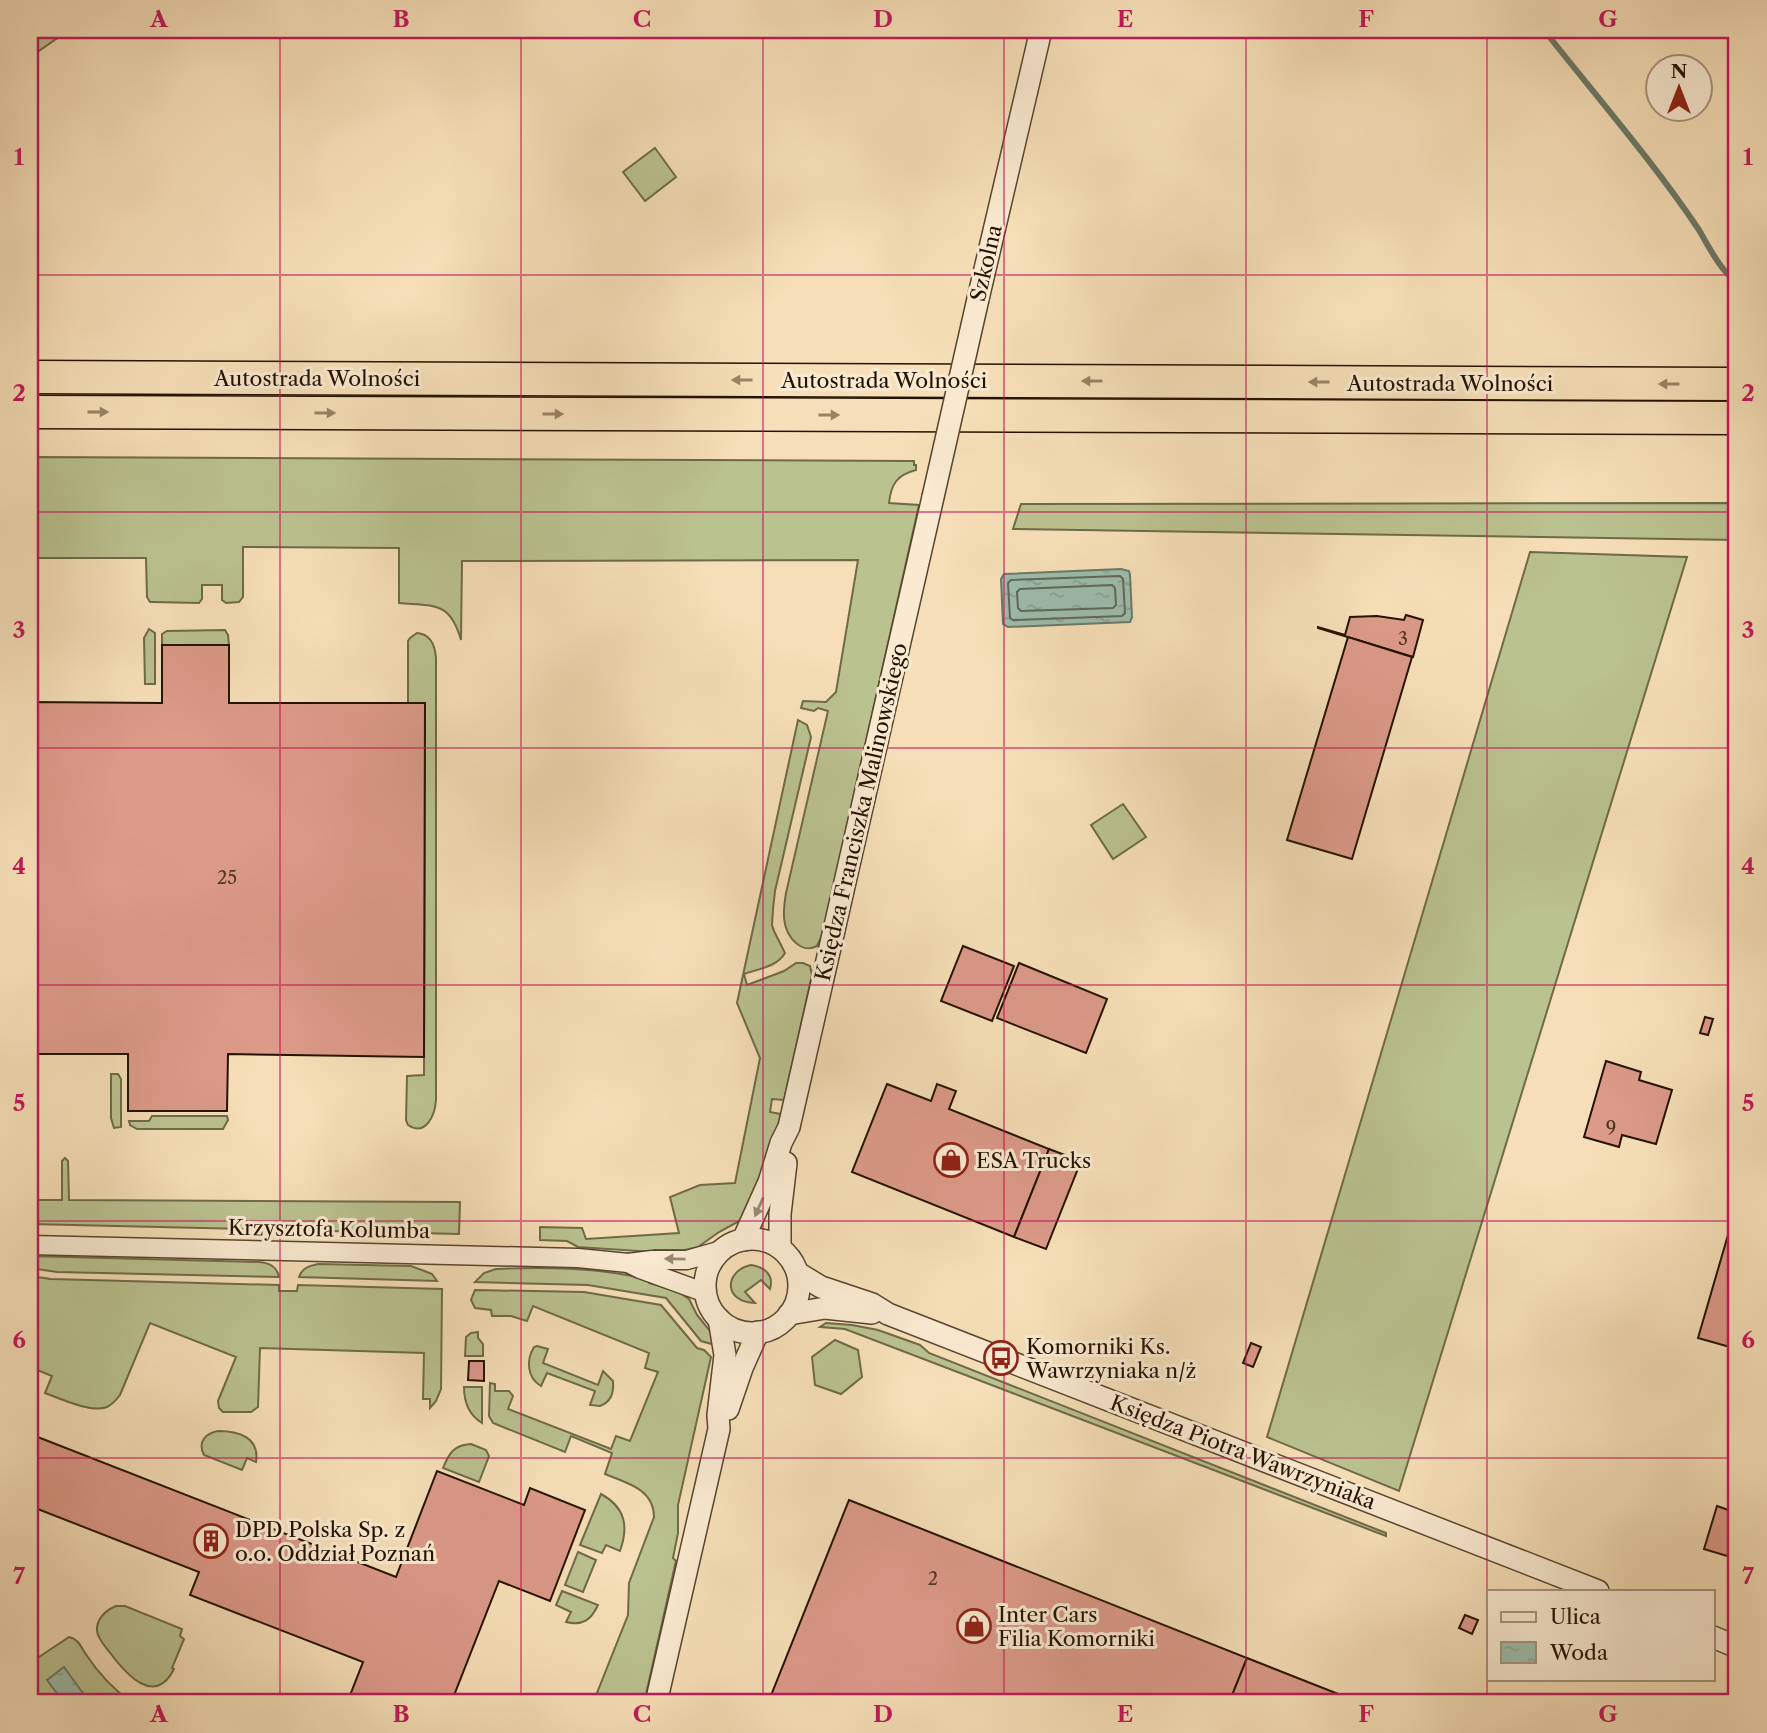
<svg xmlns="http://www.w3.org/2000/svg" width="1767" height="1733" font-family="'Libre Caslon Text',serif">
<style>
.grass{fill:#bac290;stroke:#6f6a48;stroke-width:2}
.water{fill:url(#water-ripples);stroke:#6d7968;stroke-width:2}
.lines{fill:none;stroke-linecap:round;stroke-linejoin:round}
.shore{stroke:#606856;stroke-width:2}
.stream{stroke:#6d7968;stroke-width:6}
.building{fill:#dc9a89;stroke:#241200;stroke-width:2}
.minor-casing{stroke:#58452e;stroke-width:21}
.tertiary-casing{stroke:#58452e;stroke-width:24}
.motorway-casing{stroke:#241200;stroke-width:35}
.minor{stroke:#f9ead1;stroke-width:18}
.tertiary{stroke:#f9ead1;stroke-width:21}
.motorway{stroke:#f6dfb8;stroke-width:32}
.tertiary-bridge-casing{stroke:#58452e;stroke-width:24;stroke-linecap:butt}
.tertiary-bridge{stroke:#f9ead1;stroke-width:21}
.oneway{fill:#988365}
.oneway2{fill:#998973}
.grid{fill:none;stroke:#c2185b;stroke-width:2;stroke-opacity:0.55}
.labels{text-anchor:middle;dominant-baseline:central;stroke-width:6;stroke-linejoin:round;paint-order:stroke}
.number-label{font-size:18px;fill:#523422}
.street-label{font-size:21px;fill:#241200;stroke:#f9ead1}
.poi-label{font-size:21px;fill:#241200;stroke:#f9ead1;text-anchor:start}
.neatline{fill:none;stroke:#c2185b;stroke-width:2.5}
.grid-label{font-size:23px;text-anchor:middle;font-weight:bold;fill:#c2185b}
</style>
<defs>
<pattern id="water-ripples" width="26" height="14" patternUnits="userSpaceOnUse" patternTransform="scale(1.75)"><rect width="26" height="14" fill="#9dbdad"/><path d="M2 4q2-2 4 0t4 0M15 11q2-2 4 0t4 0" fill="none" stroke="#87a193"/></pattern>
</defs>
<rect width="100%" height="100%" fill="#f6dfb8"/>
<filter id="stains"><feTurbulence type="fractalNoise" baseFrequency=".00286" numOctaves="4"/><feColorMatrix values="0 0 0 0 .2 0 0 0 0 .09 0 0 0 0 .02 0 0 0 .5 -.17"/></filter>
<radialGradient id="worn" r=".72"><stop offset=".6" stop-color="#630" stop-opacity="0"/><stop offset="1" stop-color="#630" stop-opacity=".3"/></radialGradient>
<g class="grass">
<path d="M42,30H69L30,57V35L33,36Z"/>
<path d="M655,148L676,177L645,201L623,172Z"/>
<path d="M30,457L914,461V465H916V470C897,475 891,484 889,503L919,505L823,933L817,946C809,950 803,949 796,943C781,930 783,911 786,893L828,711L818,708L814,711L801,708L803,701L826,702L836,692L858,560L462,561L461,640C450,601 434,606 399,603V548L243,547V597L239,602L226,603L222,600V585H202V599L199,603L153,602H150L147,597L146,558H30Z"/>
<path d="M1737,503V540L1013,529L1021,504Z"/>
<path d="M1530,552L1687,557L1399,1491L1267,1437Z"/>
<path d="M149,629L155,633V684H145L144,638Z"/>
<path d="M225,630L228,635L229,645H162V634L167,631Z"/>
<path d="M417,633C431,634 435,645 436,658V1100C435,1115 426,1137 408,1125L406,1120L407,1076L424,1075L425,704L408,703V641L410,638Z"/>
<path d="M798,720L807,725L811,737L775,891L773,909L772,925L774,931L785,953C777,967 758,969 744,974L747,985L784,971L796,963H803L810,966L812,975L784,1100L772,1099L770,1112L781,1114L771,1154L743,1219L719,1232L698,1247L685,1250H654L653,1252L578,1247L567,1241L540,1240V1227L582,1228L586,1239L679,1233L670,1197L700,1185L735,1183L760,1058L737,1003Z"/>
<path d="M1123,804L1146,837L1113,859L1091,825Z"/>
<path d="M111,1074H118L121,1079V1127L114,1128L111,1118Z"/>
<path d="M152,1116H227L228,1120L223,1129H137L130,1125L129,1121H149Z"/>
<path d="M65,1158L68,1161L69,1200L460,1202L459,1234L30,1224V1200H62V1161Z"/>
<path d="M30,1256L259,1262C269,1263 277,1266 279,1277L57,1272L30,1268Z"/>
<path d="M318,1264L411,1266L427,1272L432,1274L437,1281L299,1277C302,1268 309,1266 318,1264Z"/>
<path d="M751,1265C765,1267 774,1275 770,1289L761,1280L745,1292L755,1303C723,1302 724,1271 751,1265Z"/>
<path d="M496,1269C543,1267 603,1267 648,1280L649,1283L677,1291L689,1299L697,1315L710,1331L715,1345L701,1341L666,1298L588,1285L475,1282L484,1273Z"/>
<path d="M30,1276L51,1279L279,1285V1291H297L298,1285L442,1289L441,1389L436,1401L430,1408V1399H423L424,1353L260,1348L258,1407L251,1412H223L219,1408L218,1401L236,1357L150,1323L120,1395C117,1399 113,1404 107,1407C91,1413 61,1399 45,1393L52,1376L30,1367Z"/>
<path d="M475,1290L584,1292L661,1305L697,1348L704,1350L711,1357L678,1505V1533L673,1558L676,1561L644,1703H593L628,1615L629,1583L654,1517C654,1489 627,1483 605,1474L612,1453L571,1436L565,1452L493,1423L489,1416L490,1383L495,1384V1391H509L513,1396L508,1409L611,1449L616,1436L630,1441L658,1372L645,1368L649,1353L533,1306L527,1321L511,1316H492L491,1310L475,1308L471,1300Z"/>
<path d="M826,1323L852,1325L878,1330L920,1345L929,1353L1386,1533V1536L845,1329L820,1327Z"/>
<path d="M478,1332V1338L483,1344V1356H465L466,1337L471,1333Z"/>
<path d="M835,1340L858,1350L862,1377L841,1394L815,1385L812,1357Z"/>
<path d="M537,1346L548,1349L543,1363L598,1385L603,1371L613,1381C614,1392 611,1402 600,1406L590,1405L595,1391L547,1373L541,1386C527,1378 526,1360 534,1347Z"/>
<path d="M464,1387H482V1423C469,1415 464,1402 464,1387Z"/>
<path d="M218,1431C238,1431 260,1437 256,1462L247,1458L242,1470L204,1455C197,1442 206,1433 218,1431Z"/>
<path d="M471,1444L486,1450L489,1456L479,1482L443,1468C449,1453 454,1445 471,1444Z"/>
<path d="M601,1494C625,1507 629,1526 620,1551L606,1545L602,1553L580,1545Z"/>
<path d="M578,1552L596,1560L583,1592L565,1585Z"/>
<path d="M562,1591L598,1605C591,1620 583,1626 566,1622L571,1612L556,1605Z"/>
<path d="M116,1606H125L182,1629L180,1636L184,1639L172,1668L174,1669C155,1707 126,1674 111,1654C106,1647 98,1640 97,1631C96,1619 106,1610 116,1606Z"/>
<path d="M69,1637C78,1639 80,1645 85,1653C98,1673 113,1689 132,1703H30V1663Z"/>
</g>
<g class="water">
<path d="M1121,569L1129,571L1130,575L1132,617L1130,622L1008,627L1003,624L1001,579L1004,574Z"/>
<path d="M64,1667L90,1703H64L47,1680Z"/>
</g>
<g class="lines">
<g class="shore">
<path d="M1120,576L1123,579L1125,613L1122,616L1013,620L1010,618L1008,583L1011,580Z"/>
<path d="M1112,585L1115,588L1116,605L1113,608L1021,611L1018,608L1017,592L1020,589Z"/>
</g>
<path class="stream" d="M1544,30C1596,96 1652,160 1699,230C1708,245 1722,274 1737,281"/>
</g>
<g class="building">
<path d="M1406,615L1423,620L1413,657L1318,628V627L1345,635L1350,617L1377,616L1404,620Z"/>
<path d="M1348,637L1412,657L1352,859L1287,840Z"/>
<path d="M162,645H229V703H425L424,1057L228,1054L227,1111H128V1054H30V702L162,703Z"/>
<path d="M963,946L1014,966L992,1021L941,1001Z"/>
<path d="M1019,963L1107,999L1086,1053L997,1018Z"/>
<path d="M1705,1017L1713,1019L1708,1035L1700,1033Z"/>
<path d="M1606,1061L1641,1072L1639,1080L1672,1090L1656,1144L1622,1135L1619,1147L1584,1137Z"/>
<path d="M887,1084L931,1101L937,1084L956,1091L949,1109L1049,1149L1014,1237L852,1172Z"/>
<path d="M1049,1149L1081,1161L1046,1249L1014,1237Z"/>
<path d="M1737,1204V1349L1698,1338Z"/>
<path d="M1251,1343L1261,1347L1253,1367L1243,1363Z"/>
<path d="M469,1361H484V1381L468,1380Z"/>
<path d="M30,1434L396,1577L437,1471L524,1505L530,1488L585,1510L550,1601L499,1581L451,1703H347L363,1662L190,1595L199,1572L30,1506Z"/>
<path d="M849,1500L1247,1658L1229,1703H768Z"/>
<path d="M1717,1506L1737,1513V1559L1704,1549Z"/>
<path d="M1465,1615L1478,1620L1472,1634L1459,1628Z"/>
<path d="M1247,1658L1361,1703H1229Z"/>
</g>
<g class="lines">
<g class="minor-casing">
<g id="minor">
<path d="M30,1245L578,1258L628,1263L652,1260H687L722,1250"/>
<path d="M628,1263L640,1269L706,1293"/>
</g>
</g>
<g class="tertiary-casing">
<g id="tertiary">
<path d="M978,299L1041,30"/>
<circle cx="752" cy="1286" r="47"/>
<path d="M743,1240L769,1182L781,1143L789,1127L933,497"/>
<path d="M780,1248V1214L786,1163"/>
<path d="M798,1273L821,1287L872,1304L888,1314L1598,1591"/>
<path d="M789,1314L825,1308L872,1313"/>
<path d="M728,1409L742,1368L758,1332"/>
<path d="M1713,1637L1737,1647"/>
<path d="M656,1703L719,1429L718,1415L725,1355L719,1319"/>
</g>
</g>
<g class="motorway-casing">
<g id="motorway">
<path d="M30,377L1737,384"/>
<path d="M30,412L1737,418"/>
</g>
</g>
<use href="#minor" class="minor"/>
<use href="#tertiary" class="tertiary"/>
<use href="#motorway" class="motorway"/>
<g class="tertiary-bridge-casing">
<path id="tertiary-bridge" d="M933,497L978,299"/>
</g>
<use href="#tertiary-bridge" class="tertiary-bridge"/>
</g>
<defs><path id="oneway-solid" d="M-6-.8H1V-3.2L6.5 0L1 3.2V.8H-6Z" transform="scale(1.75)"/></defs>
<g class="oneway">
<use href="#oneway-solid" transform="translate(742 380) rotate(-180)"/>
<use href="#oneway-solid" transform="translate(1092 381) rotate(-180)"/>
<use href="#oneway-solid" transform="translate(1319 382) rotate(-180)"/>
<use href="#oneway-solid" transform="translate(1669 384) rotate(-180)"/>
<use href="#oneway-solid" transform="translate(98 412)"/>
<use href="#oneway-solid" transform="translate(325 413)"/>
<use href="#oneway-solid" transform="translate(553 414)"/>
<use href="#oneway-solid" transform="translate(829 415)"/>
</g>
<g class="oneway2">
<use href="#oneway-solid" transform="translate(759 1207) rotate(114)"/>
<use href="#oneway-solid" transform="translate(675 1259) rotate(-179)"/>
</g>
<path class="grid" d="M280,30V1703M521,30V1703M763,30V1703M1004,30V1703M1246,30V1703M1487,30V1703M30,275H1737M30,512H1737M30,748H1737M30,985H1737M30,1221H1737M30,1458H1737"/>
<defs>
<g id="shop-ring" transform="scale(1.75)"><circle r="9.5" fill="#f9ead1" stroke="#8f2418" stroke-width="1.5"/><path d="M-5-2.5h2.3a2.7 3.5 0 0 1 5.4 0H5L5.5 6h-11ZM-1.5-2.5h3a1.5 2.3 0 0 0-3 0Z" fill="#8f2418"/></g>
<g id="bus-ring" transform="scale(1.75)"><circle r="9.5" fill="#f9ead1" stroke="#8f2418" stroke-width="1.5"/><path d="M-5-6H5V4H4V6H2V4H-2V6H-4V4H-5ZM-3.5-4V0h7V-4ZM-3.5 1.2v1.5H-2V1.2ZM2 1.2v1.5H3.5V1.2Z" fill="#8f2418"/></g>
<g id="building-ring" transform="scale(1.75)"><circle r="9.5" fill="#f9ead1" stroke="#8f2418" stroke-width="1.5"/><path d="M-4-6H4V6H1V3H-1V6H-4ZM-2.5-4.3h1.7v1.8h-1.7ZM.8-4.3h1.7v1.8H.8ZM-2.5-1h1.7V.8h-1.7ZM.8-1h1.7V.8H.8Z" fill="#8f2418"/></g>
</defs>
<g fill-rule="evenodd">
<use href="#shop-ring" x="951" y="1160"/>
<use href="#bus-ring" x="1001" y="1358"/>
<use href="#building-ring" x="211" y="1541"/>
<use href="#shop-ring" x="974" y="1626"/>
</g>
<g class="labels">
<g class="number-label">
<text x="1403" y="639">3</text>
<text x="227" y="878">25</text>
<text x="1611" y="1128">9</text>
<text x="933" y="1579">2</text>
</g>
<g class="street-label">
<text transform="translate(986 263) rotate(-77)">Szkolna</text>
<text x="317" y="378">Autostrada Wolności</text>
<text x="884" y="380">Autostrada Wolności</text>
<text x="1450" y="383">Autostrada Wolności</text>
<text transform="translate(861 812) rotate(-77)">Księdza Franciszka Malinowskiego</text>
<text transform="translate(329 1229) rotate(1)">Krzysztofa Kolumba</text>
<text transform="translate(1243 1452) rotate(21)">Księdza Piotra Wawrzyniaka</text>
</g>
<g class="poi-label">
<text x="976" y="1160">ESA Trucks</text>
<text x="1026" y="1346">Komorniki Ks.<tspan x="1026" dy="24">Wawrzyniaka n/ż</tspan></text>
<text x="235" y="1529">DPD Polska Sp. z<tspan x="235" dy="24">o.o. Oddział Poznań</tspan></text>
<text x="998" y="1614">Inter Cars<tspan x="998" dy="24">Filia Komorniki</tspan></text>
</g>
</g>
<rect width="1767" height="1733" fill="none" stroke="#f6dfb8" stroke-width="77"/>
<rect x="1487" y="1590" width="228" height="91" fill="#f9ead1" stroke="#a4947d" stroke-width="2"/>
<rect x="1501" y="1612" width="35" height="10" fill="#f9ead1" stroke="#a4947d" stroke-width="2"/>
<text x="1550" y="1624" font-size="21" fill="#241200">Ulica</text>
<rect x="1501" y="1642" width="35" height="21" fill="url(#water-ripples)" stroke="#a4947d" stroke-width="2"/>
<text x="1550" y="1660" font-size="21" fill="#241200">Woda</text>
<g transform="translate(1679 88)"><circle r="33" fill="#f9ead1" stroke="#a4947d" stroke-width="2"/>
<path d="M0-5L12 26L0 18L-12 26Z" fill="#8f2418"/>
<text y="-10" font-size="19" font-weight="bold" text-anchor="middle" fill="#241200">N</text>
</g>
<rect x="38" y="38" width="1690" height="1656" class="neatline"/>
<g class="grid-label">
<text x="159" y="27">A</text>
<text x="401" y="27">B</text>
<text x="642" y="27">C</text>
<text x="883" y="27">D</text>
<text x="1125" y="27">E</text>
<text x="1366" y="27">F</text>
<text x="1608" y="27">G</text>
<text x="19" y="165">1</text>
<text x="1748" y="165">1</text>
<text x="19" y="401">2</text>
<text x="1748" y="401">2</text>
<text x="19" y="638">3</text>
<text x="1748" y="638">3</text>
<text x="19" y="874">4</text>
<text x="1748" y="874">4</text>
<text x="19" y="1111">5</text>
<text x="1748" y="1111">5</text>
<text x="19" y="1348">6</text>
<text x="1748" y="1348">6</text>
<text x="19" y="1584">7</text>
<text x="1748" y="1584">7</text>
<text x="159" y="1722">A</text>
<text x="401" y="1722">B</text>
<text x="642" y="1722">C</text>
<text x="883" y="1722">D</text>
<text x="1125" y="1722">E</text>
<text x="1366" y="1722">F</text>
<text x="1608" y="1722">G</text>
</g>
<rect width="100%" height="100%" filter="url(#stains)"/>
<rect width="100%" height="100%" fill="url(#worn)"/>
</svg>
